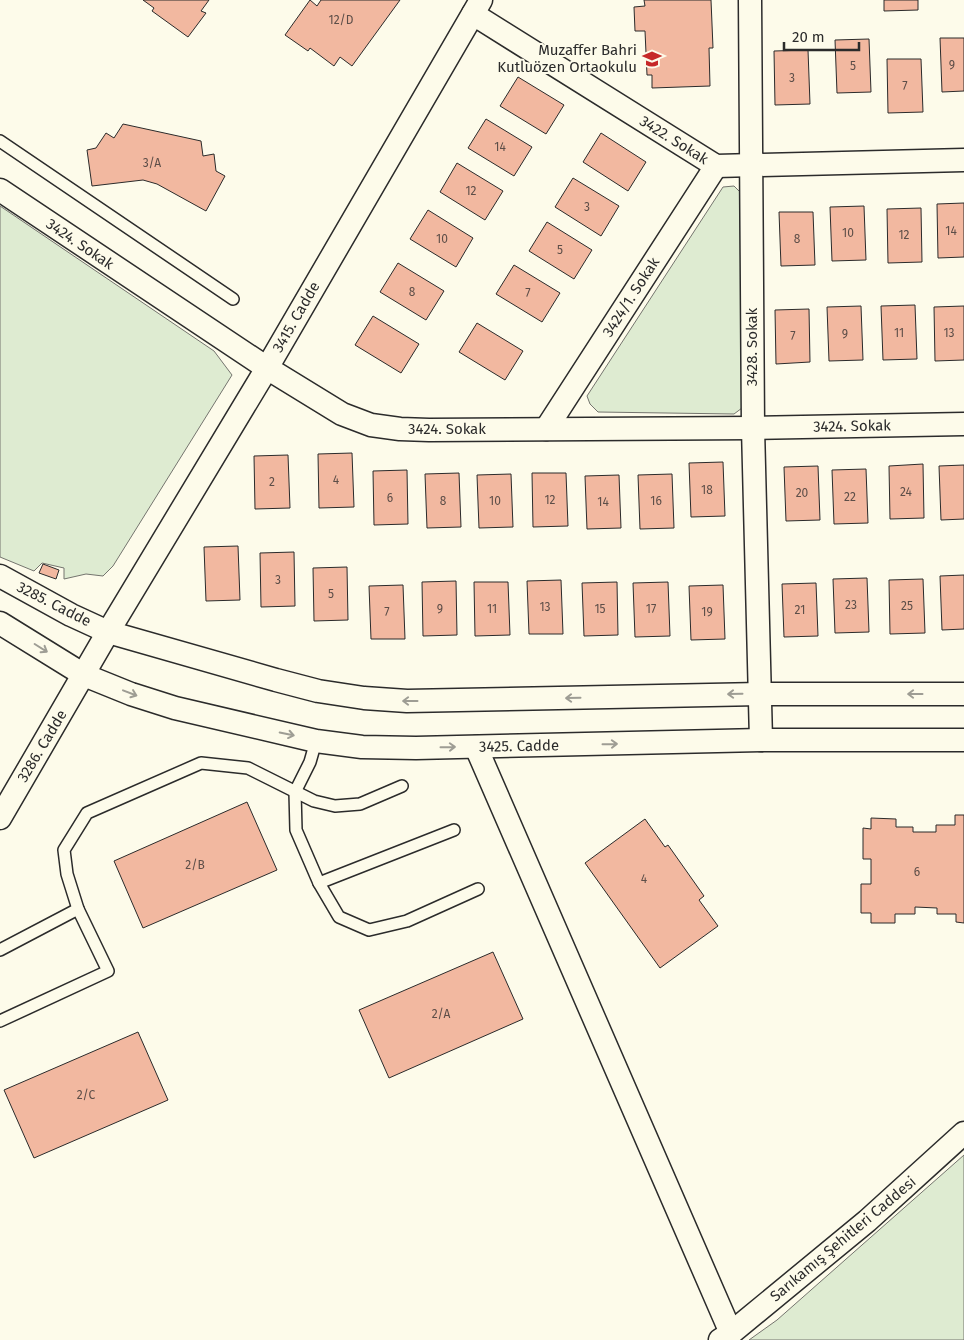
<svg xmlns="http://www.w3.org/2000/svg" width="964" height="1340" font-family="'Fira Sans',sans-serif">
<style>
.green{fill:#deebd1;stroke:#74746e}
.building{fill:#f2b8a0;stroke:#2b2b2b}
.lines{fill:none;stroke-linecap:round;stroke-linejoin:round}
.service-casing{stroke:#2b2b2b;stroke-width:14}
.minor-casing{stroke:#2b2b2b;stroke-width:25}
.service{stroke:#fdfbea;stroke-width:11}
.minor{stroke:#fdfbea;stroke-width:22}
.oneway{stroke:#9e9d94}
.labels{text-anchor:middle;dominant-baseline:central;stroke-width:4;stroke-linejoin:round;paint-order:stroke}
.number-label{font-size:12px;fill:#5d4e48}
.poi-label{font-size:15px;fill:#2b2b2b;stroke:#fdfbea;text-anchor:end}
.street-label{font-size:15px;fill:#2b2b2b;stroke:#fdfbea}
</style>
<rect width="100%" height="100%" fill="#fdfbea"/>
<g class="green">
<path d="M734,186L740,192L742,408L734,414L598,412L590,404L587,396L723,187Z"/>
<path d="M0,206L214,351L232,375L113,566L103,576L86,574L64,579V568L42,563L34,571L0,557Z"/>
<path d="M964,1155V1340H749L777,1320Z"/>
</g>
<g class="building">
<path d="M143,0H209L201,11L206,13L188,37L152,11L154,8Z"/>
<path d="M310,0L317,6L321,0H400L352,66L340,57L334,66L310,48L308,51L285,35Z"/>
<path d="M644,0H711L713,48H709L710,86L652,88V75H647L645,31H635L634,7L645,6Z"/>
<path d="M884,0H918V10L884,11Z"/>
<path d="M940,38H964V91L942,92Z"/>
<path d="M869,39L871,92L837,93L835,40Z"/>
<path d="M808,50L810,104L775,105L774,51Z"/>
<path d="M887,59H921L923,112L888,113Z"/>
<path d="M518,77L564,105L546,134L500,106Z"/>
<path d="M486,119L532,147L514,176L468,148Z"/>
<path d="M123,124L201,141L203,156L214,154L216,171L225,176L206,211L157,184L143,180L92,186L87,150L96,148L106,133L114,138Z"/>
<path d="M601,133L646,162L628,191L583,162Z"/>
<path d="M457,163L503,191L485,220L440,192Z"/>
<path d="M573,178L619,206L601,236L555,207Z"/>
<path d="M964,203V257L938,258L937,204Z"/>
<path d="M864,206L866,260L832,261L830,207Z"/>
<path d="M921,208L922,262L888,263L887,209Z"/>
<path d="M428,210L473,238L456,267L410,239Z"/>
<path d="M779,212H813L815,265L781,266Z"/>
<path d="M547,222L592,250L574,279L529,251Z"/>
<path d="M398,263L444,291L426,320L380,292Z"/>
<path d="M514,265L560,293L542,322L496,294Z"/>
<path d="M915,305L917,359L883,360L881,306Z"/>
<path d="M861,306L863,360L829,361L827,307Z"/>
<path d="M964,306V360L935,361L934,307Z"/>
<path d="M809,309L810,362L776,364L775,310Z"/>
<path d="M373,316L419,344L401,373L355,345Z"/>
<path d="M477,323L523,351L505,380L459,352Z"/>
<path d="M352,453L354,507L319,508L318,454Z"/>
<path d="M288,455L290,508L255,509L254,456Z"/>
<path d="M723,462L725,516L691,517L689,463Z"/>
<path d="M923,464L924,518L890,519L889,466Z"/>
<path d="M964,465V519L941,520L939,466Z"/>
<path d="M818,466L820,520L786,521L784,467Z"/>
<path d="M866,469L868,523L834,524L832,470Z"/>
<path d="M407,470L408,524L374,525L373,471Z"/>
<path d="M459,473L461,527L427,528L425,474Z"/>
<path d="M532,473H566L568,526L533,527Z"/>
<path d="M511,474L513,527L479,528L477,475Z"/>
<path d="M672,474L674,528L640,529L638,475Z"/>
<path d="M619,475L621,528L587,529L585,476Z"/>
<path d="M238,546L240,600L206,601L204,547Z"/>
<path d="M294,552L295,606L261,607L260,553Z"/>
<path d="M43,564L59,570L56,579L39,573Z"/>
<path d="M347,567L348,620L314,621L313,568Z"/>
<path d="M964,575V629L942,630L940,576Z"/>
<path d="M867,578L869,632L835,633L833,579Z"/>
<path d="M923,579L925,633L890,634L889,580Z"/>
<path d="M561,580L563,634H529L527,581Z"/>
<path d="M456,581L457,635L423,636L422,582Z"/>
<path d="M474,582H508L510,635L475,636Z"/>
<path d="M617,582L618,635L584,636L582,583Z"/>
<path d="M668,582L670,636L635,637L633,583Z"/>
<path d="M816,583L818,636L784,637L782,584Z"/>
<path d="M403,585L405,639H371L369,586Z"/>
<path d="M723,585L725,639L691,640L689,586Z"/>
<path d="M247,802L277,870L143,928L114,861Z"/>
<path d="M955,815H964V923L956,922V914H937V908L915,907V914H895V923H871V913H861V884H871V859H863V828L871,829V818L896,819V827H913V832H936V825H955Z"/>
<path d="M645,819L665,847L668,845L704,896L699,900L718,926L660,968L585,863Z"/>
<path d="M493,952L523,1019L389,1078L359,1010Z"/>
<path d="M138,1032L168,1100L34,1158L4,1090Z"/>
</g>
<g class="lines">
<g class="service-casing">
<g id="service">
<path d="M0,141L233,299"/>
<path d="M316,741L310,762L295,792L296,830L319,883L339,917L369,930L407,921L478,889"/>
<path d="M319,883L454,830"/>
<path d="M0,950L78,909"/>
<path d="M0,1021L108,971L78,909L67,874L64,850L87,813L201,763L248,768L314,801L335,806L360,804L402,786"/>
</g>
</g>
<g class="minor-casing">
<g id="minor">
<path d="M750,0L753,428L761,740"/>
<path d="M473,14L716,166L964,160"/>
<path d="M0,190L267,368L342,414L371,425L400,429L429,430L753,428L964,424"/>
<path d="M546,429L716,166"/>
<path d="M0,576L71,615L108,632L276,680L318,691L364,698L407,701L760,694H964"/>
<path d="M0,623L84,675L131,694L175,708L316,741L362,747L416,748L761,740H964"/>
<path d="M476,747L731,1333"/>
<path d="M0,818L108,632L267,368L481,0"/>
<path d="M720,1340L731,1333L867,1221L964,1133"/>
</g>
</g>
<use href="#service" class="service"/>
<use href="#minor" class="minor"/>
</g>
<defs><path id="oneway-shaft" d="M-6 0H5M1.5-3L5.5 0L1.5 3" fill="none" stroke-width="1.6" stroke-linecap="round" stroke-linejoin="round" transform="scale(1.25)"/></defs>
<g class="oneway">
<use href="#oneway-shaft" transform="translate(41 648) rotate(32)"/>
<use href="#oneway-shaft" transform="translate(130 693) rotate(21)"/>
<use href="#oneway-shaft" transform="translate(735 694) rotate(179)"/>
<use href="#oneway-shaft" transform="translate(915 694) rotate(180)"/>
<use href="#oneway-shaft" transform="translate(573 698) rotate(179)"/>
<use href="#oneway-shaft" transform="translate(410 701) rotate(-180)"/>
<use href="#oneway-shaft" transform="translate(287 734) rotate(12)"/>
<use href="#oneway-shaft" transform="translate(610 744) rotate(-1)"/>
<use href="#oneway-shaft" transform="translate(448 747) rotate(-1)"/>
</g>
<defs>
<g id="school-bare" transform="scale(1.5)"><path d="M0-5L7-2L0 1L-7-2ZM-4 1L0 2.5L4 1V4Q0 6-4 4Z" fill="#c62828" stroke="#fdfbea" stroke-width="2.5" paint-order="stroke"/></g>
</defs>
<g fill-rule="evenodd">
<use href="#school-bare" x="652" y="59"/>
</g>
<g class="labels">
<g class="number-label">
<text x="341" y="20">12/D</text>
<text x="952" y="65">9</text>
<text x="853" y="66">5</text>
<text x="792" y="78">3</text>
<text x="905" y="86">7</text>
<text x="500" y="147">14</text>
<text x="152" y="163">3/A</text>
<text x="471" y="191">12</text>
<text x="587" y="207">3</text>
<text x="951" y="231">14</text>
<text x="848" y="233">10</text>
<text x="904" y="235">12</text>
<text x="442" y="239">10</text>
<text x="797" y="239">8</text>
<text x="560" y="250">5</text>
<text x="412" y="292">8</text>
<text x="528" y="293">7</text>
<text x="899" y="333">11</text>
<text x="949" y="333">13</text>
<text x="845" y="334">9</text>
<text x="793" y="336">7</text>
<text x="336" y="480">4</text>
<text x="272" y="482">2</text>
<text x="707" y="490">18</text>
<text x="906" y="492">24</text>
<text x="802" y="493">20</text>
<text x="850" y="497">22</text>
<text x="390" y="498">6</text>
<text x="550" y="500">12</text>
<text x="443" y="501">8</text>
<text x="495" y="501">10</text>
<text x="656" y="501">16</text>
<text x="603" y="502">14</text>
<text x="278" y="580">3</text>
<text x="331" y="594">5</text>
<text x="851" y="605">23</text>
<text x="907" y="606">25</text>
<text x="545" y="607">13</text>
<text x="440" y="609">9</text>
<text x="492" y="609">11</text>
<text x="600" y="609">15</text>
<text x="651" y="609">17</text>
<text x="800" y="610">21</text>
<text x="387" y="612">7</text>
<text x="707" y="612">19</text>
<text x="195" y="865">2/B</text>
<text x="917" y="872">6</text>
<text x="644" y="879">4</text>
<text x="441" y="1014">2/A</text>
<text x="86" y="1095">2/C</text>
</g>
<g class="poi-label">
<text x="637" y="50">Muzaffer Bahri<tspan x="637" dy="17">Kutluözen Ortaokulu</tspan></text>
</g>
<g class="street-label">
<text transform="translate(674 140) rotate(32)">3422. Sokak</text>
<text transform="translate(80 244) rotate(34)">3424. Sokak</text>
<text transform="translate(631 297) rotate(-57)">3424/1. Sokak</text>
<text transform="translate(296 317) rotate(-60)">3415. Cadde</text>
<text transform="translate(752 347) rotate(-90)">3428. Sokak</text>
<text transform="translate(852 426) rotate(-1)">3424. Sokak</text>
<text x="447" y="429">3424. Sokak</text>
<text transform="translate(54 604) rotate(27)">3285. Cadde</text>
<text transform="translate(42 746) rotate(-59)">3286. Cadde</text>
<text transform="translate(519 746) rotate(-1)">3425. Cadde</text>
<text transform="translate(843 1239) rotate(-40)">Sarıkamış Şehitleri Caddesi</text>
</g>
</g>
<path d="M784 42v8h75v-8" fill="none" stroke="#2b2b2b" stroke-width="2.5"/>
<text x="792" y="42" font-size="15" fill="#2b2b2b" stroke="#fdfbea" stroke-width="4" paint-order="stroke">20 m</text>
</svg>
